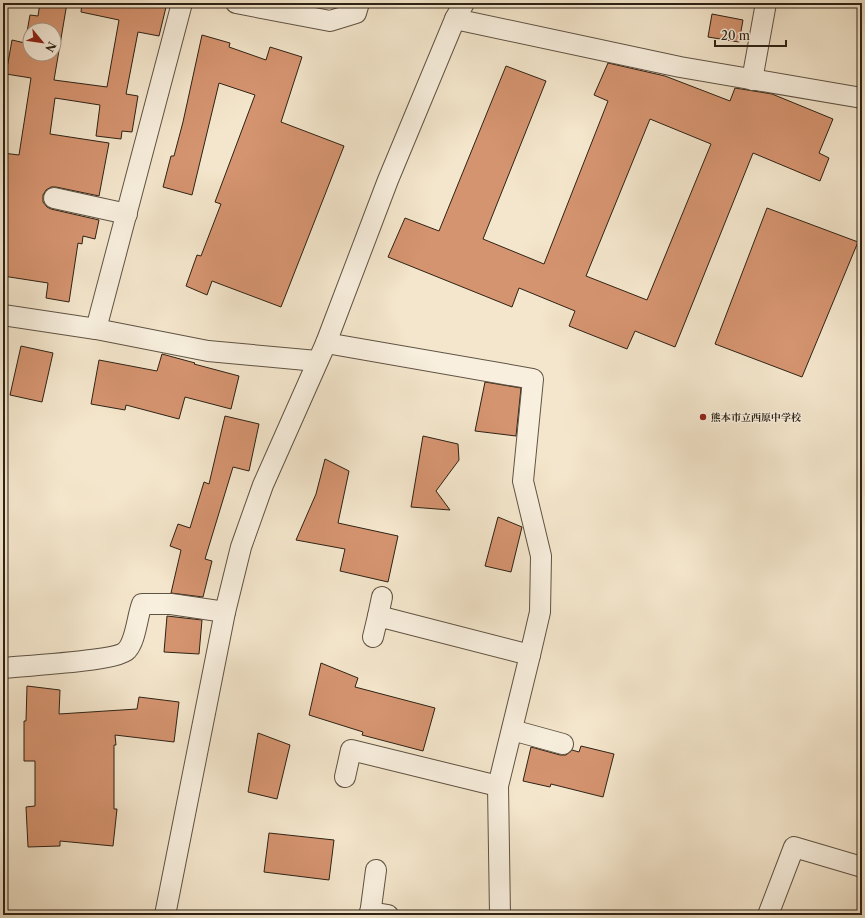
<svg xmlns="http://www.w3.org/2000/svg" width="865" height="918" font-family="'Libre Caslon Text','Noto Serif JP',serif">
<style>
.building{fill:#d59470;stroke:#2d2215;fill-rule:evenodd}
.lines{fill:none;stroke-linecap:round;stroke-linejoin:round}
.minor-casing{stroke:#5f5343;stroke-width:22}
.minor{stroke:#f8efde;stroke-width:20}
.poi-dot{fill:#8f2418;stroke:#f8efde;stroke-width:1.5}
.labels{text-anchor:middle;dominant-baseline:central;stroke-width:3;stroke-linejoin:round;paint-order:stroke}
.poi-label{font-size:10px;font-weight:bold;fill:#2d2215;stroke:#f8efde;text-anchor:start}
</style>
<rect width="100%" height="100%" fill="#f4e6cc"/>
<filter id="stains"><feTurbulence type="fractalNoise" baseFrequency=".005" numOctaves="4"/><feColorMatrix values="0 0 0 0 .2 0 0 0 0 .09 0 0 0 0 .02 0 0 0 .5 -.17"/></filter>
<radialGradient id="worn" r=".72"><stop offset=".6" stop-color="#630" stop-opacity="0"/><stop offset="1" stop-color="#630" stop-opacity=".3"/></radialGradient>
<g class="building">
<path d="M40,3H67L54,80L107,87L119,20L81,12L82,3H167L159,36L138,32L126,94L138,96L132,132L122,131L121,139L96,136L100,105L55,98L50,134L109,143L99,196L56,187H51L46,190L43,195V202L47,207L51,209L99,220L95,239L83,236L82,244L78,243L69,302L46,298L48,283L3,276V153L19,155L31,78L6,74L12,40L25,43L30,15L38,16ZM30,30H54V54H30Z"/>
<path d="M712,14L743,20L739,42L708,37Z"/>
<path d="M202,35L230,43L229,47L266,60L270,47L302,57L281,122L344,146L281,307L212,281L207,295L186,286L197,255L201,256L221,204L215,202L255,95L219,83L192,195L163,187L171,156H174L183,122Z"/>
<path d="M608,63L665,76L730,101L735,88L772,94L833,119L819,153L829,158L820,181L753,153L675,347L635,331L627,349L569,326L575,311L519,288L512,307L388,257L405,218L439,231L506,66L546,81L483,239L544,264L608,101L594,95ZM650,119L711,144L647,300L586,276Z"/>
<path d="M767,208L858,242L802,377L715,344Z"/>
<path d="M21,346L53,353L42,402L10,395Z"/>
<path d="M162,354L195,363L194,364L239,376L231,409L185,397L179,419L126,405L125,410L91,404L99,360L157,371Z"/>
<path d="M485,382L521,388L516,436L475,431Z"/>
<path d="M225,416L259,424L249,471L233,467L205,559L212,561L203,597L171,593L181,550L170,546L178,524L190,528L204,482L209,484Z"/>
<path d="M423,436L458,444L459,460L436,491L450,510L411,507Z"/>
<path d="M325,459L349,471L338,523L398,536L388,582L340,571L345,549L296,540L316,494Z"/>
<path d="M498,517L522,527L511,572L485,566Z"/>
<path d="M167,616L202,620L199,654L164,652Z"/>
<path d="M321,663L358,678L355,687L435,708L423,751L362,735L363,732L309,715Z"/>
<path d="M27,686L60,690L59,714L137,709L139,697L179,702L174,742L115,735L116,745H114V809H117L113,846L60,841V846L28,847L26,807L35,806V761H24V721H26Z"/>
<path d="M258,733L290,745L277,799L248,792Z"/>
<path d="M581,746L614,754L603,797L551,784L550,787L523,781L531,747L560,755H566L572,750L579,752Z"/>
<path d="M269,833L334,840L329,880L264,872Z"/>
</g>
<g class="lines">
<g class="minor-casing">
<g id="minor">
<path d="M236,3L330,21L356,13L359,3"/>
<path d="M455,19L680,67L862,98"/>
<path d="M752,80L766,3"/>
<path d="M54,198L127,214"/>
<path d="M3,315L96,329L208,351L317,361"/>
<path d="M96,329L182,3"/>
<path d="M326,343L533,379L523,481L541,556L540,612L530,655L498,786L500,915"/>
<path d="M378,616L382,597"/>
<path d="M373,637L378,616L530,655"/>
<path d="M3,668C22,666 118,661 127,650C136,640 137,617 142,604H171L225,612"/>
<path d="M512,730L563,744"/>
<path d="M345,777L351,750L498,786"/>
<path d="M370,912L388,915"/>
<path d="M165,915L225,612L241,547L263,485L326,343L388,180L455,19L464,3"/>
<path d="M370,915L376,870"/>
<path d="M768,915L794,847L862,867"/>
</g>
</g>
<use href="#minor" class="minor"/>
</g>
<circle class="poi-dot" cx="703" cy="417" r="4"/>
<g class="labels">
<g class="poi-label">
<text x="711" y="417">熊本市立西原中学校</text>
</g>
</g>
<rect width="865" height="918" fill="none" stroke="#f4e6cc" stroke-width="16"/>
<rect x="4" y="4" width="857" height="910" fill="none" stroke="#2d2215" stroke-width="2"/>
<rect x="8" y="8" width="849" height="902" fill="none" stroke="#2d2215"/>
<g transform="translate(42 42) rotate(119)"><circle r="19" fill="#f8efde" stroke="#a79d8e"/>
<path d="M0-3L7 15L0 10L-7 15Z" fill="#8f2418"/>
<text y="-6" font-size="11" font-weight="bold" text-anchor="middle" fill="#2d2215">N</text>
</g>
<path d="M715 40v6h71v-6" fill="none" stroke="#2d2215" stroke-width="2"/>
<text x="721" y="40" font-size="12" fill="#2d2215" stroke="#f8efde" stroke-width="3" paint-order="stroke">20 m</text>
<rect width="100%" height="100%" filter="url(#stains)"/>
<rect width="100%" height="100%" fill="url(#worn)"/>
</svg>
